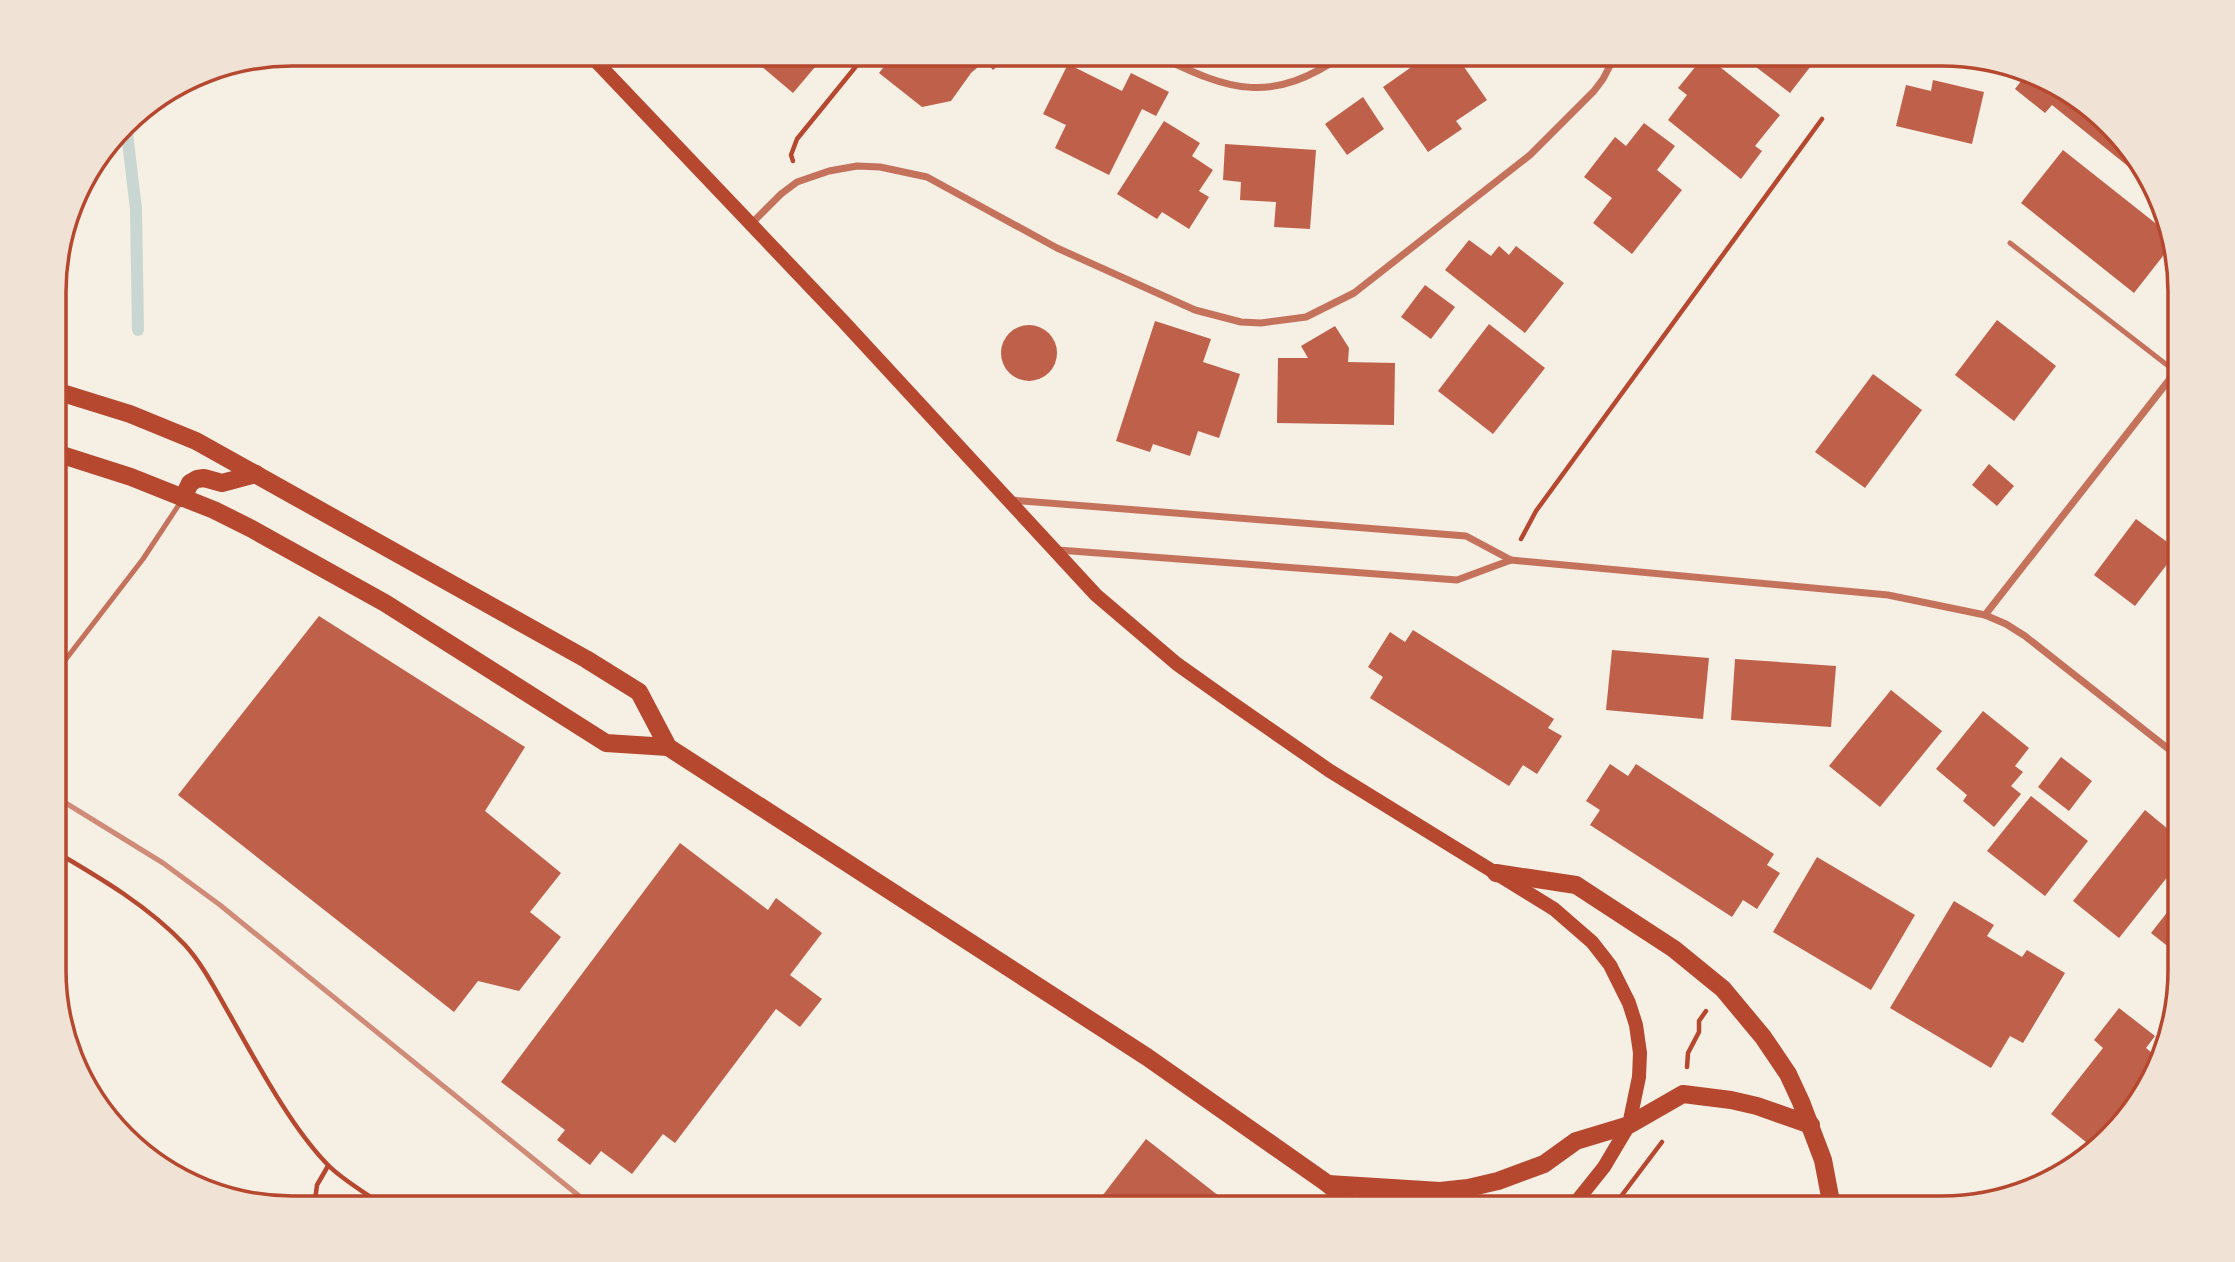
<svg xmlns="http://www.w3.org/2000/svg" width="2235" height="1262" font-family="'DejaVu Sans',sans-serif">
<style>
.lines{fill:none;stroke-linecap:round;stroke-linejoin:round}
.stream{stroke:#c9d6d2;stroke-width:12}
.building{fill:#bf614a}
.path{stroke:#b5482f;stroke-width:4.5}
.service{stroke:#c5725c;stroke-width:5}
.minor{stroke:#c5725c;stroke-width:7}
.secondary{stroke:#b5482f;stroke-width:14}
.primary{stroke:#b5482f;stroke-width:18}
.rail{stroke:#cf8b77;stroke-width:5}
.rim{fill:none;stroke:#b5482f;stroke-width:3.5}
</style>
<rect width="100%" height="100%" fill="#f6efe4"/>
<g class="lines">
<path class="stream" d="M126,125L136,209L138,330"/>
</g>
<g class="building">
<path d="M747,54H826L793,93Z"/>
<path d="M894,54H1011L993,70L985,61L971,73L951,101L922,107L879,73Z"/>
<path d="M1430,54H1455L1487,100L1456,121L1462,129L1428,152L1383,87Z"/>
<path d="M1759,54H1813L1817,58L1790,93L1756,67L1764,58Z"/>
<path d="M1705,55L1780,115L1755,146L1762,151L1741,179L1668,120L1687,95L1678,88Z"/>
<path d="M1068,64L1122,91L1131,73L1169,92L1156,116L1142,109L1109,175L1055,148L1066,125L1043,114Z"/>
<path d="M2025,76L2061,86L2141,162L2134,171L2052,105L2045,113L2015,89Z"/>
<path d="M1933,80L1984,92L1972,144L1896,126L1906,85L1931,91Z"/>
<path d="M1363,97L1384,129L1347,155L1325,124Z"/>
<path d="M1164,121L1200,143L1192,156L1213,170L1199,191L1209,197L1189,229L1162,212L1157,219L1117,194Z"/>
<path d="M1644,123L1675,146L1657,170L1682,190L1632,254L1593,223L1612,198L1584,177L1615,137L1626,146Z"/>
<path d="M1225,144L1316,150L1310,229L1274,227L1276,202L1240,200L1241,182L1223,180Z"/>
<path d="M2063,150L2164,230L2170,247L2134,293L2021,203Z"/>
<path d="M1469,240L1491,256L1499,246L1509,255L1516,246L1564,283L1525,333L1445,270Z"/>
<path d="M1425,285L1455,307L1431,339L1401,317Z"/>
<path d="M1997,320L2056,366L2014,421L1955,375Z"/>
<path d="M1155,321L1211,339L1203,362L1240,374L1219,438L1198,431L1190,456L1153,444L1150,452L1116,441Z"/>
<path d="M1489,324L1545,368L1493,434L1438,391Z"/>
<circle cx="1029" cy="353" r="28"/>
<path d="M1335,326L1349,348L1348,362L1395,363L1394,425L1277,423L1278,358H1308L1301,346Z"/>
<path d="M1873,374L1922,410L1865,488L1815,452Z"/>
<path d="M1989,464L2014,486L1997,506L1972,485Z"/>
<path d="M2136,519L2178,550L2135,606L2094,575Z"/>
<path d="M319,616L525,747L485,811L561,873L530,912L561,937L519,991L478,981L454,1012L178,795Z"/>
<path d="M2180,618V637L2171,630Z"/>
<path d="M1413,630L1554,719L1548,728L1562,736L1537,774L1523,765L1509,786L1370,698L1383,677L1368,667L1390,632L1405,642Z"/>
<path d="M1612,650L1709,658L1703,719L1606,710Z"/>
<path d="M1735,659L1836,666L1831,727L1731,720Z"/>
<path d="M1891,690L1942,731L1880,807L1829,766Z"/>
<path d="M1983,711L2029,748L2015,766L2023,772L2011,786L2021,794L1994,827L1963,801L1967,795L1936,769Z"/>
<path d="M2061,757L2092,781L2069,811L2038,787Z"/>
<path d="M1610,764L1628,776L1636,764L1774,854L1767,865L1780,873L1757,909L1743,900L1732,917L1590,825L1600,810L1586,801Z"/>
<path d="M2031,796L2088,841L2045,896L1987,851Z"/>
<path d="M2145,810L2180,839V861L2119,938L2073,901Z"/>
<path d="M680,843L768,910L776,898L822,933L790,975L822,999L800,1027L776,1009L675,1143L663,1134L632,1174L601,1151L590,1165L557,1140L565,1130L501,1082Z"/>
<path d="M1817,857L1915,915L1871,990L1773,932Z"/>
<path d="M2180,896V956L2151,933Z"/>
<path d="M1954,901L1994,925L1987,936L2022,957L2027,950L2065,973L2023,1043L2010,1036L1991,1068L1890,1008Z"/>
<path d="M2119,1008L2155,1036L2146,1048L2158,1058L2149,1088L2091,1146L2051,1114L2103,1048L2094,1040Z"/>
<path d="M1146,1139L1233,1207L1093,1208Z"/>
<path d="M965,1197L977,1208H956Z"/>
</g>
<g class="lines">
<g class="path">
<path d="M793,161L791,155L797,139L866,54"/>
<path d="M1521,539L1536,511L1822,119"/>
<path d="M56,852C102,879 148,906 185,945C204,966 217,993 231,1017C257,1063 291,1127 327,1164C342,1180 369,1195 387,1208"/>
<path d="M1687,1067L1688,1053L1699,1032V1021L1706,1011"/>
<path d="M1613,1207L1662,1142"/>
<path d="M314,1208L317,1185L328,1166"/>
</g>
<g class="service">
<path d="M2010,243L2176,372"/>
<path d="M56,672L143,559L182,500"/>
</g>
<g class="minor">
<path d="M1155,54C1231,92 1271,105 1345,54"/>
<path d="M751,224L781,194L797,182L829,171L857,166L880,167L927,177L1057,248L1195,310L1241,322L1261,323L1306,317L1354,293L1530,155L1594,91L1603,79L1616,54"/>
<path d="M1011,500L1466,536L1511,560L1888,595L1985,615L2006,624L2025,636L2180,758"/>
<path d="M1058,550L1457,580L1511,560"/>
<path d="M1985,615L2180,366"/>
</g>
<path class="secondary" d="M589,54L843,321L1096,595L1177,664L1232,703L1330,771L1554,909L1592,942L1610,965L1629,1003L1636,1025L1640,1053L1639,1077L1629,1125L1604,1167L1572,1207"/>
<g class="primary">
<path d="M56,391L130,414L196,441L586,659L639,692L668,747L1147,1057L1328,1184L1356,1207"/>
<path d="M56,453L131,477L214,510L252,529L385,603L606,743L668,747"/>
<path d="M183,498L190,483L197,479L204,478L222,483L256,474"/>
<path d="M1496,873L1576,885L1674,949L1723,989L1763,1037L1788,1074L1801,1102L1823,1160L1832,1207"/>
<path d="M1328,1184L1440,1191L1468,1188L1498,1181L1544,1164L1576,1141L1629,1125L1683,1094L1731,1100L1757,1106L1811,1125"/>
</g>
<path class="rail" d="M56,797L163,863L220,905L594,1208"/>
</g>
<path d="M0 0H2235V1262H0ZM292 66H1942A226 226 0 0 1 2168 292V970A226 226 0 0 1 1942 1196H292A226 226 0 0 1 66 970V292A226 226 0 0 1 292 66Z" fill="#f1e2d6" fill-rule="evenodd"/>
<path class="rim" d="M292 66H1942A226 226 0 0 1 2168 292V970A226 226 0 0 1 1942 1196H292A226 226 0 0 1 66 970V292A226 226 0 0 1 292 66Z"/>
</svg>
